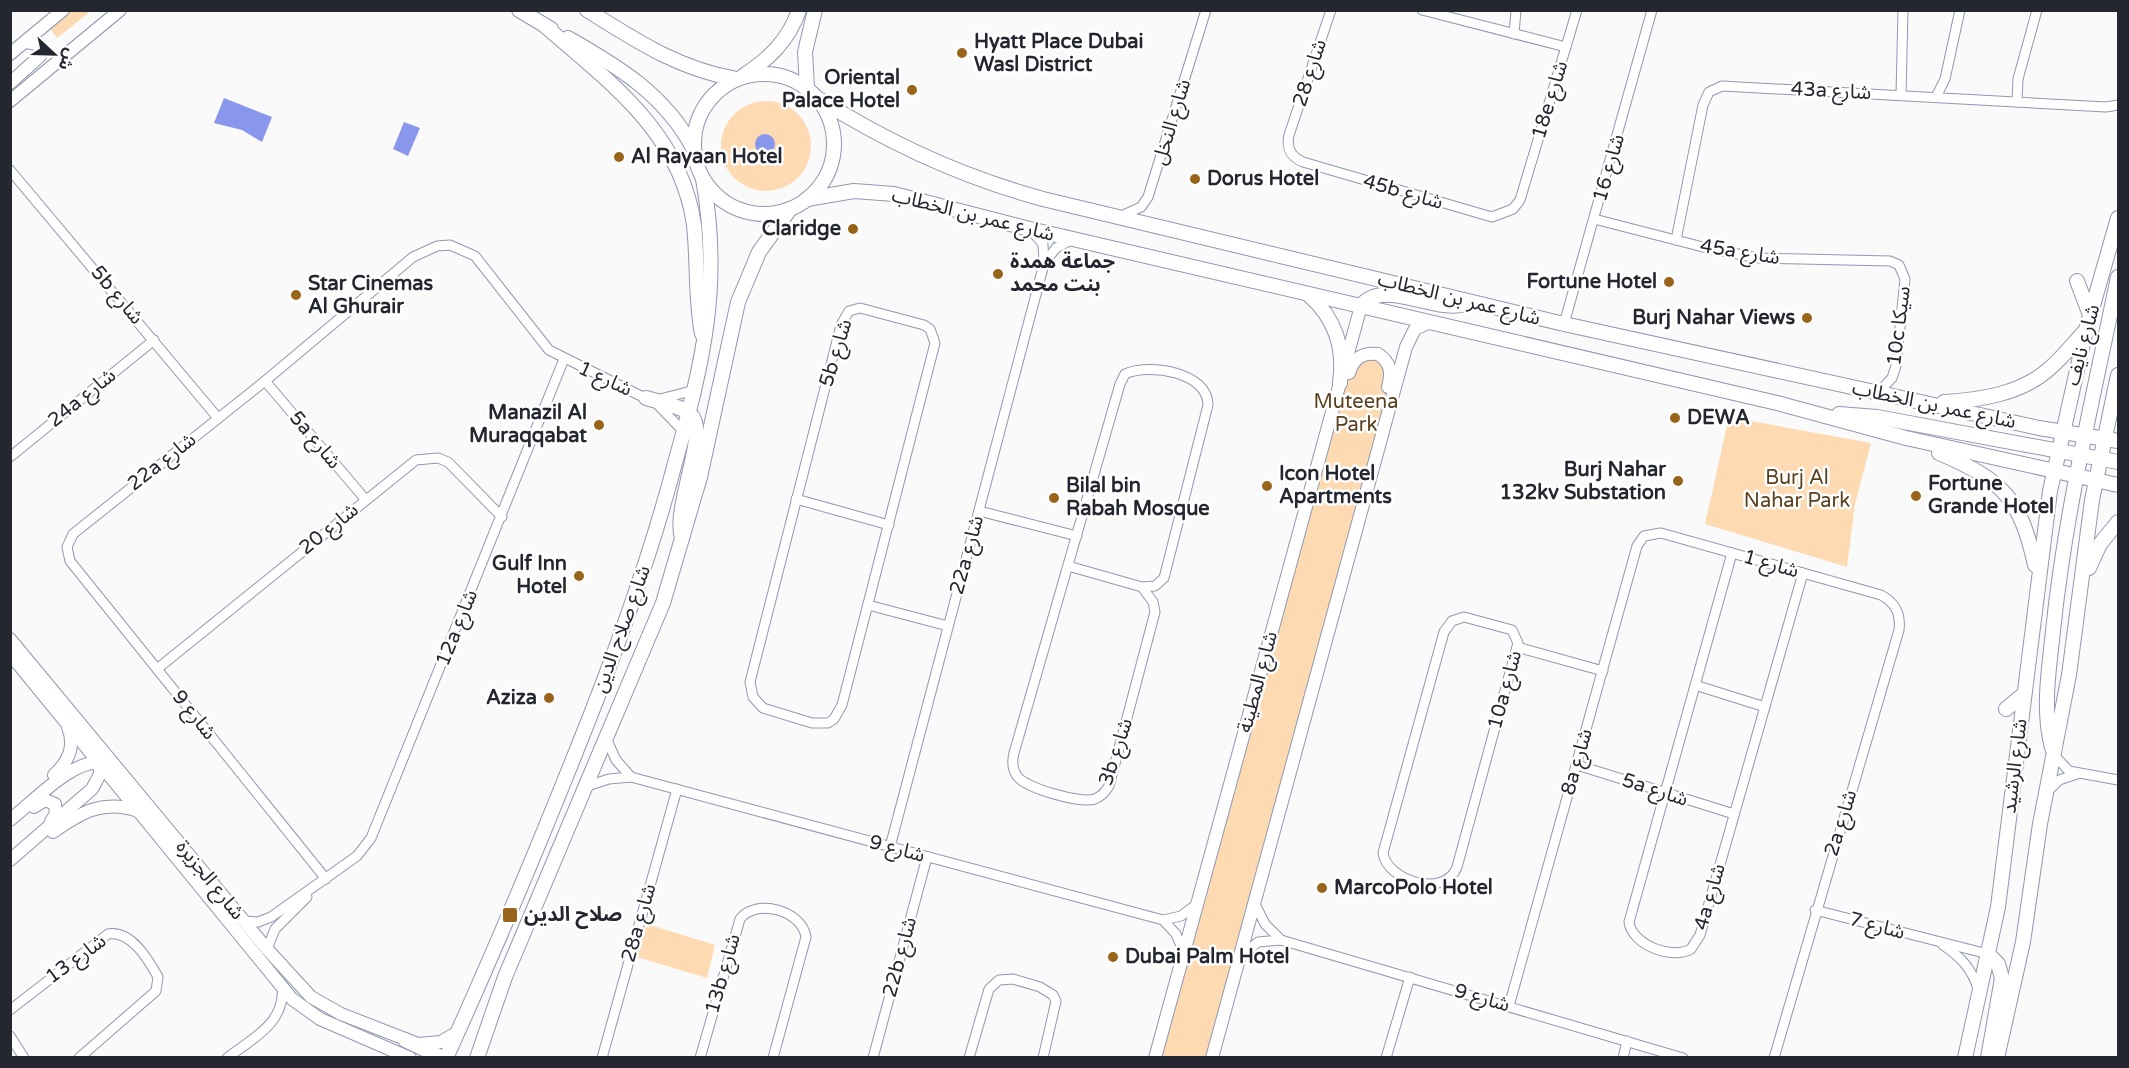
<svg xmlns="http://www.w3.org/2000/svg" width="2129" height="1068" font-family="'Varela Round','Noto Sans Arabic',sans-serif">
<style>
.green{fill:#fddab1}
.water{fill:#8897ec}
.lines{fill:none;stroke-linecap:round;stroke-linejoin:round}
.minor-casing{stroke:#9197b1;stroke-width:11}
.tertiary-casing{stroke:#9197b1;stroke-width:14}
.secondary-casing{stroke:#9197b1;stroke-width:16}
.minor{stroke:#fff;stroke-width:9}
.tertiary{stroke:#fff;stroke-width:12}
.secondary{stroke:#fff;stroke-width:14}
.poi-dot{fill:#98641a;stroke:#fff;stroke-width:2}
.labels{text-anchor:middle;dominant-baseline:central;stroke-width:5;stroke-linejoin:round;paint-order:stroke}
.poi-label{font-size:20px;font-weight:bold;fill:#242630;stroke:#fff;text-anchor:start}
.street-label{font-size:20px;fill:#242630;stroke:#fff}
.park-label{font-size:20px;fill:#5c401e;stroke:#fff}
</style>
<rect width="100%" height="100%" fill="#fafafa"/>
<g class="green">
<path d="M69,11H91L57,38L49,27Z"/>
<circle cx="766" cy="146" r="45"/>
<path d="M1348,350L1395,363L1208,1057L1157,1058Z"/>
<path d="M1729,417L1871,443L1855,504L1847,567L1705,524Z"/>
<path d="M647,924L715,945L707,978L637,957Z"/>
</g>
<g class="water">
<path d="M224,98L272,117L262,142L242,130L214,123Z"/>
<path d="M404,122L420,128L408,156L393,149Z"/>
<circle cx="765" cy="144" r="10"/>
</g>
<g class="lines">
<g class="minor-casing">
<g id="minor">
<path d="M1331,10L1289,135C1286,148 1291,157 1303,162L1492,217L1513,209L1520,200L1577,10"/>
<path d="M1422,10L1566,47"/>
<path d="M1514,34L1516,10"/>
<path d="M1901,95L1903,10"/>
<path d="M1936,97L1945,79L1960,10"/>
<path d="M2017,102L2018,79L2037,10"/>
<path d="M10,170L218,418"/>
<path d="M1119,217L1141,207L1148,197L1206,10"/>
<path d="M1594,219L1703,247L1757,258L1890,261L1899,265L1905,279L1896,366L1892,378L1878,393"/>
<path d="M1676,240L1703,105L1709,92L1722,86L2106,107L2118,105"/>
<path d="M1045,262L1056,248L1073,239"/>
<path d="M860,308L924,325L930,329L935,343L842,705L834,719L828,723H812L763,708L753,697L750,682L841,325L849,311Z"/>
<path d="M1564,324L1652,10"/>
<path d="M265,381L365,499"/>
<path d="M660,399L695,390"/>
<path d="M10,457L154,340"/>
<path d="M796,499L889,525"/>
<path d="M979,511L1077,536"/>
<path d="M1732,553L1629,922C1632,945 1672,960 1691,949L1700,935L1803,573"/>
<path d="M1068,566L1142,587L1155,586L1164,578L1208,405C1208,372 1149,363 1125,374L1120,384L1014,753C1012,761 1012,769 1017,776C1025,788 1081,804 1095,799C1102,796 1105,792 1109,786L1155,612L1153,602L1142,587"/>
<path d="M868,605L948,626"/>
<path d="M1464,617L1512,630L1518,643L1457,867C1445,899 1387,881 1383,853L1444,632L1452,621Z"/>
<path d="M1517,647L1603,671"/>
<path d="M157,669L416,460L438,458L448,462L502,517"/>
<path d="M1695,685L1765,707"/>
<path d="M607,740L616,760L631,777"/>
<path d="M2054,755L2069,771L2118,780"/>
<path d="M1577,765L1734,814"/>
<path d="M587,786L609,779L631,777L1163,920L1181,916L1196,905"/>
<path d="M2047,792L2059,780L2077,774"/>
<path d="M890,847L1044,264L1043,244L1030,229"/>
<path d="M326,879L70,561L67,547L73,534L265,381L413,257L437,246L450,245L475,256L549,350L657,404L684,432"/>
<path d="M1255,904L1265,924L1281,940"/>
<path d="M1815,910L1988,954"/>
<path d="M1163,920L1176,934L1183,951"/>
<path d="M244,921L258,922L271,917L357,856L371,838L564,359"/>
<path d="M1943,945C1961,957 1972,969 1978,989"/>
<path d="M267,949L275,929L307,897"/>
<path d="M1240,957L1258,942L1281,940L1683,1058"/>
<path d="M1509,1006L1637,546L1644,536L1661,533L1881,595C1896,603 1901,614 1899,630L1774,1058"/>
<path d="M10,1010L108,934C131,930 148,959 158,977L156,991L79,1058"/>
<path d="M10,1036L24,1058"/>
<path d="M227,1058C253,1038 286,1023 282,986"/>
<path d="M602,1058L677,789"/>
<path d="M700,1058L740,919C756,898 802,910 806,937L773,1058"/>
<path d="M873,1058L927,857"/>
<path d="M969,1058L989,989L999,980L1013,979L1040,987L1053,995L1056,1001L1043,1058"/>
<path d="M1386,1058L1410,977"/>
<path d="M1623,1058L1627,1041"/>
</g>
</g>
<g class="tertiary-casing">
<g id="tertiary">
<path d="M10,54L63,10"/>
<path d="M10,83L40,56L38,44L26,42"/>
<path d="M10,101L120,10"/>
<path d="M1349,373C1354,358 1362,352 1378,354C1391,363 1392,372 1388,387"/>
<path d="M10,639L267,949L311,997L341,1014L418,1044L441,1042L456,1033"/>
<path d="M10,654L292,999L320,1019L410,1058"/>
<path d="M54,775C68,762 76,747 68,727"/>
<path d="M34,807L45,800L55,804L56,814L51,821"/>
<path d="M10,820C31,804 77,754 104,764"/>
<path d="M53,832C81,812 104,799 138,811"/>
<path d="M10,860L92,789L100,774V760"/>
<path d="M1155,1058L1361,306"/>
<path d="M1212,1058L1406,347L1415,329L1430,322"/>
</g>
</g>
<g class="secondary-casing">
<g id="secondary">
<path d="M519,10L551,29"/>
<path d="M587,10C635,40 678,69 736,79"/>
<path d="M544,25C609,82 681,132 694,225C698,261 695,298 702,334"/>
<path d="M568,38C619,67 665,95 693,148"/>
<circle cx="764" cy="144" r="70"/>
<path d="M743,76C769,59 789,40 799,10"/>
<path d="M807,87L805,52L815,10"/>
<path d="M819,99C890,144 962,177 1043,199L1564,324L2039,428L2118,441"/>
<path d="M807,199L854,191L894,194L1030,229L1777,403L1906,438L2118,485"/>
<path d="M2077,281L2090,315"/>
<path d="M1309,295C1335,318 1345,349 1340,383"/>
<path d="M1361,306C1383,277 1435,314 1466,304"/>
<path d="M646,398C659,402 679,405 690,414C711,430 672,507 682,538"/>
<path d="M1944,402C1980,400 2021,394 2049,369C2062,358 2073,344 2084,332"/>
<path d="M1839,414L1877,417L2118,462"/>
<path d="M1939,453C2002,480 2020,497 2035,565"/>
<path d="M2089,568L2100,544L2118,522"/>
<path d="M2006,709L2024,694"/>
<path d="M2052,748C2042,709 2049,670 2053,631C2065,512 2094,394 2118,277"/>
<path d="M405,1040L443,1058"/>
<path d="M446,1058C497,946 544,833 589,719C622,635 652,551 675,463C703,363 722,284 703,179"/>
<path d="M477,1058L505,977L663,603L700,477L738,302L759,252L790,209"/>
<path d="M1965,1058L1998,907L2050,491L2086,330L2118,218"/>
<path d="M1988,1058L2002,978L1998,964L1988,954"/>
<path d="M1997,1058L2023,942L2040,824L2069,675L2092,500L2118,375"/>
</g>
</g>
<use href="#minor" class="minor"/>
<use href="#tertiary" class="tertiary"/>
<use href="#secondary" class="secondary"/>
</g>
<g class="poi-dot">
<circle cx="962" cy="53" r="6"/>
<circle cx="912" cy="90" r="6"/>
<circle cx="619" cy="157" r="6"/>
<circle cx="1195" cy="179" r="6"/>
<circle cx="853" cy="229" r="6"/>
<circle cx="998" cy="274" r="6"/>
<circle cx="1669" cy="282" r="6"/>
<circle cx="296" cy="295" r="6"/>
<circle cx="1807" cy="318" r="6"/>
<circle cx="1675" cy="418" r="6"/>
<circle cx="599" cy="425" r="6"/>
<circle cx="1678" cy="481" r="6"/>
<circle cx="1267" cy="486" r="6"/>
<circle cx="1916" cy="496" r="6"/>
<circle cx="1054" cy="498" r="6"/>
<circle cx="579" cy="576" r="6"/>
<circle cx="549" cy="698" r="6"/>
<circle cx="1322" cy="888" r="6"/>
<rect x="502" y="907" width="16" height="16" rx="3"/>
<circle cx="1113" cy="957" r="6"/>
</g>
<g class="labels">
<g class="poi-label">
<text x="974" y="42">Hyatt Place Dubai<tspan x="974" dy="23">Wasl District</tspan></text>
<text x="900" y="78" text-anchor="end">Oriental<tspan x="900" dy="23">Palace Hotel</tspan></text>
<text x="631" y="157">Al Rayaan Hotel</text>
<text x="1207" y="179">Dorus Hotel</text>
<text x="841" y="229" text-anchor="end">Claridge</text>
<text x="1010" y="262">جماعة همدة<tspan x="1010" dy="23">بنت محمد</tspan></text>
<text x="1657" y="282" text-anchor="end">Fortune Hotel</text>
<text x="308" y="284">Star Cinemas<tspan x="308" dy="23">Al Ghurair</tspan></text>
<text x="1795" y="318" text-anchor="end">Burj Nahar Views</text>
<text x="587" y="413" text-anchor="end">Manazil Al<tspan x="587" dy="23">Muraqqabat</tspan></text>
<text x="1687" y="418">DEWA</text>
<text x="1666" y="470" text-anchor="end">Burj Nahar<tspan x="1666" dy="23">132kv Substation</tspan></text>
<text x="1279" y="474">Icon Hotel<tspan x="1279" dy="23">Apartments</tspan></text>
<text x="1928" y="484">Fortune<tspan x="1928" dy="23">Grande Hotel</tspan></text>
<text x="1066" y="486">Bilal bin<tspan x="1066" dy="23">Rabah Mosque</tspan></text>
<text x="567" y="564" text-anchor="end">Gulf Inn<tspan x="567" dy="23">Hotel</tspan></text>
<text x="537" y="698" text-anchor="end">Aziza</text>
<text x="1334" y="888">MarcoPolo Hotel</text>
<text x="524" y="915">صلاح الدين</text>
<text x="1125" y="957">Dubai Palm Hotel</text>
</g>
<g class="street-label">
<text transform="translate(1310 73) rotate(-72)">شارع 28</text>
<text transform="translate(1831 91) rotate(3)">43a شارع</text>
<text transform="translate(1550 100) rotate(-73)">18e شارع</text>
<text transform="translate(1172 122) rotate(-73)">شارع النخل</text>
<text transform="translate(1609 168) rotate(-74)">شارع 16</text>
<text transform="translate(1403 192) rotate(16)">45b شارع</text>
<text transform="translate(973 215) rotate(14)">شارع عمر بن الخطاب</text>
<text transform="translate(1740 252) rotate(9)">45a شارع</text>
<text transform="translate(117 295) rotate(50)">5b شارع</text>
<text transform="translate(1459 299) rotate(14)">شارع عمر بن الخطاب</text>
<text transform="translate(1899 326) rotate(-83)">10c سيكا</text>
<text transform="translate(2083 345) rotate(-75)">شارع نايف</text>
<text transform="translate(836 353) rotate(-73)">5b شارع</text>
<text transform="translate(605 379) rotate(25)">شارع 1</text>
<text transform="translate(82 398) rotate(-39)">24a شارع</text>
<text transform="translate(1934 405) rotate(12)">شارع عمر بن الخطاب</text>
<text transform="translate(315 440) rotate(50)">5a شارع</text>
<text transform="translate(162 462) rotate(-38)">22a شارع</text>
<text transform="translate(329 529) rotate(-39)">شارع 20</text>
<text transform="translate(967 555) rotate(-75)">22a شارع</text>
<text transform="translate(1771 564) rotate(16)">شارع 1</text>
<text transform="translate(457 628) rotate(-68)">12a شارع</text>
<text transform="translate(622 629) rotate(-70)">شارع صلاح الدين</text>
<text transform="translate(1258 682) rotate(-75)">شارع المطينة</text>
<text transform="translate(1505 690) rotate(-75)">10a شارع</text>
<text transform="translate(194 715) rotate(51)">شارع 9</text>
<text transform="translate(1116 752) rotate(-72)">3b شارع</text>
<text transform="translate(1577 762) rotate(-74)">8a شارع</text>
<text transform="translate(2015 766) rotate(-83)">شارع الرشيد</text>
<text transform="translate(1655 790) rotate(18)">5a شارع</text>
<text transform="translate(1841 823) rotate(-73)">2a شارع</text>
<text transform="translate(897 849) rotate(15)">شارع 9</text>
<text transform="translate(210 880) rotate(51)">شارع الجزيرة</text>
<text transform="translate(1710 897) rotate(-74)">4a شارع</text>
<text transform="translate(639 923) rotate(-74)">28a شارع</text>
<text transform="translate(1877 926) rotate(15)">شارع 7</text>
<text transform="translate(900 957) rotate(-75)">22b شارع</text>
<text transform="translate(76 959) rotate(-36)">شارع 13</text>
<text transform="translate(723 974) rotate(-74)">13b شارع</text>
<text transform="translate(1482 998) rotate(16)">شارع 9</text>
</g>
<g class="park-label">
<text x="1356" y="402">Muteena<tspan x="1356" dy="23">Park</tspan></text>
<text x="1797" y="478">Burj Al<tspan x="1797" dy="23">Nahar Park</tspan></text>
</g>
</g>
<rect width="2129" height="1068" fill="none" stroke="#242630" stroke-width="24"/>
<g transform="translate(54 54) rotate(112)" stroke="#ffffff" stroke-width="4.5" paint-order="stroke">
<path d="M0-4.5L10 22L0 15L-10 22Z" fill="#242630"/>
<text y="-9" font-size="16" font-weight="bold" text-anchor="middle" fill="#242630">ش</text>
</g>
</svg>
